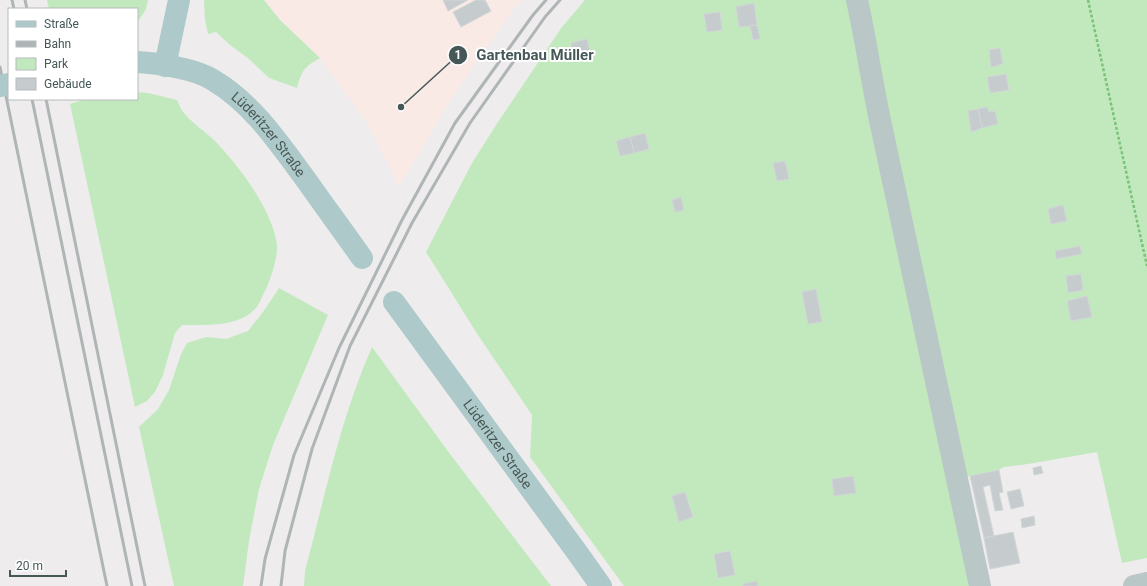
<svg xmlns="http://www.w3.org/2000/svg" width="1147" height="586" font-family="Roboto,sans-serif">
<style>
.commercial{fill:#f9eae6}
.green{fill:#c2e9be}
.building{fill:#c6ccce;stroke:#d1d6d7}
.lines{fill:none;stroke-linecap:round;stroke-linejoin:round}
.path{stroke:#79c37a;stroke-width:2.5;stroke-dasharray:3 2;stroke-linecap:butt}
.minor{stroke:#b9c7c7;stroke-width:22}
.major{stroke:#aec9c9;stroke-width:22}
.rail{stroke:#afb5b6;stroke-width:3}
.major-bridge{stroke:#aec9c9;stroke-width:22}
.labels{text-anchor:middle;dominant-baseline:central;stroke-width:4;stroke-linejoin:round;paint-order:stroke}
.street-label{font-size:14px;fill:#465757;stroke:#fff}
.leader{fill:none;stroke:#465757;stroke-width:1.5}
.callout-dot{fill:#465757;stroke:#fff;stroke-width:1.5}
.mark-label{font-size:12px;text-anchor:middle;font-weight:bold;fill:#fff}
.callout-label{font-size:15px;text-anchor:middle;font-weight:bold;fill:#465757;stroke:#fff;stroke-width:4;stroke-linejoin:round;paint-order:stroke}
</style>
<rect width="100%" height="100%" fill="#efeced"/>
<path class="commercial" d="M264,0H522L515,7L455,93L398,188L390,167L365,120L320,58L280,20Z"/>
<g class="green">
<path d="M47,0H148L146,9L137,23V9H49Z"/>
<path d="M204,0H264L280,20L320,58C304,67 302,70 297,88L269,78L249,59L230,45L216,32L208,34L205,20Z"/>
<path d="M585,0H851L976,586H624L530,457L532,415L476,332L426,252L472,163L498,122L562,27Z"/>
<path d="M862,0H1147V558L1122,563L1097,452L1028,464L1004,467L999,470L965,477Z"/>
<path d="M137,92L148,93L177,100C179,104 181,110 184,113C193,124 206,132 216,142C239,166 273,211 277,245C278,257 271,278 266,289C263,294 259,306 254,310C238,327 204,325 182,325L175,333L163,375L155,392L147,401L135,407L70,104L86,99H137Z"/>
<path d="M279,288L328,315L273,445L259,489L249,541L243,586H174L139,427L158,409L169,390L181,354L187,343L206,337L226,339L248,331L263,312Z"/>
<path d="M372,347L450,454L551,586H304L305,571C325,496 340,419 372,347Z"/>
</g>
<g class="building">
<path d="M443,0H468L448,11Z"/>
<path d="M476,0H485L491,11L461,27L453,12Z"/>
<path d="M754,3L757,25L739,27L736,7Z"/>
<path d="M720,12L722,30L707,32L704,14Z"/>
<path d="M757,25L760,39L753,40L750,26Z"/>
<path d="M587,39L591,56L575,60L571,43Z"/>
<path d="M1000,48L1003,64L991,67L989,50Z"/>
<path d="M1006,74L1009,90L990,93L987,77Z"/>
<path d="M987,107L989,112L995,111L998,124L982,128L978,109Z"/>
<path d="M978,109L982,128L971,132L968,111Z"/>
<path d="M645,133L649,149L634,153L630,137Z"/>
<path d="M630,137L634,153L620,156L616,141Z"/>
<path d="M785,161L789,179L777,181L773,163Z"/>
<path d="M681,197L684,210L675,212L672,200Z"/>
<path d="M1063,205L1067,221L1051,224L1048,209Z"/>
<path d="M1080,246L1082,254L1056,259L1055,251Z"/>
<path d="M1081,274L1083,290L1068,293L1066,276Z"/>
<path d="M816,289L822,322L808,324L802,292Z"/>
<path d="M1087,296L1092,317L1071,321L1067,301Z"/>
<path d="M1041,466L1043,473L1034,475L1033,468Z"/>
<path d="M999,470L1003,492L999,493L1003,510L995,511L990,485L983,487L994,536L984,538L970,476Z"/>
<path d="M853,476L856,493L834,496L832,479Z"/>
<path d="M1020,489L1024,506L1011,509L1007,492Z"/>
<path d="M685,492L693,517L679,522L672,496Z"/>
<path d="M1034,516L1035,525L1022,528L1021,519Z"/>
<path d="M1013,532L1020,563L990,569L984,538Z"/>
<path d="M730,551L735,575L718,578L714,554Z"/>
<path d="M757,581L758,586H743V584Z"/>
</g>
<g class="lines">
<path class="path" d="M1088,0L1147,266"/>
<g class="minor">
<path d="M857,0C866,41 872,83 881,125C914,278 946,432 980,586"/>
<path d="M1134,586L1147,583"/>
</g>
<g class="major">
<path id="s1" d="M137,62C158,63 196,69 213,80C252,103 278,142 304,177C323,204 343,231 362,258"/>
<path d="M165,66L179,0"/>
<path id="s2" d="M394,302L579,555L601,586"/>
</g>
<g class="rail">
<path d="M12,0L14,9"/>
<path d="M25,0L27,9"/>
<path d="M0,67L107,586"/>
<path d="M32,99L132,586"/>
<path d="M46,99L145,586"/>
<path d="M261,586L265,559L294,455L339,348L402,220L455,123L533,15L546,0"/>
<path d="M281,586L285,551L312,449L350,346L412,223L470,123L545,17L560,0"/>
</g>
<path class="major-bridge" d="M0,86L9,84"/>
</g>
<g class="labels">
<g class="street-label">
<text stroke="none"><textPath href="#s1" startOffset="157">Lüderitzer Straße</textPath></text>
<text stroke="none"><textPath href="#s2" startOffset="176">Lüderitzer Straße</textPath></text>
</g>
</g>
<path class="leader" d="M401 107L458 55"/>
<g class="callout-dot">
<circle cx="401" cy="107" r="4"/>
<circle cx="458" cy="55" r="10"/>
</g>
<g class="mark-label">
<text x="458" y="59">1</text>
</g>
<g class="callout-label">
<text x="535" y="60">Gartenbau Müller</text>
</g>
<rect x="8" y="8" width="130" height="92" fill="#ffffff" stroke="#b5bcbc"/>
<rect x="16" y="21" width="20" height="6" fill="#aec9c9" stroke="#b5bcbc"/>
<text x="44" y="28" font-size="12" fill="#465757">Straße</text>
<rect x="16" y="41" width="20" height="6" fill="#afb5b6" stroke="#b5bcbc"/>
<text x="44" y="48" font-size="12" fill="#465757">Bahn</text>
<rect x="16" y="58" width="20" height="12" fill="#c2e9be" stroke="#b5bcbc"/>
<text x="44" y="68" font-size="12" fill="#465757">Park</text>
<rect x="16" y="78" width="20" height="12" fill="#c6ccce" stroke="#b5bcbc"/>
<text x="44" y="88" font-size="12" fill="#465757">Gebäude</text>
<path d="M10 570v6h56v-6" fill="none" stroke="#465757" stroke-width="2"/>
<text x="16" y="570" font-size="12" fill="#465757" stroke="#ffffff" stroke-width="3" paint-order="stroke">20 m</text>
</svg>
